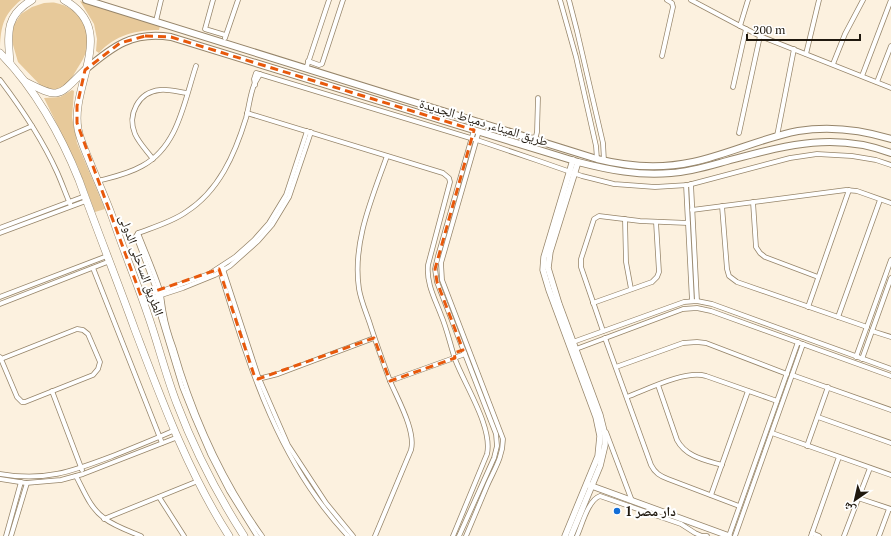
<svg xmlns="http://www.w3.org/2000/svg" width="891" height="536" font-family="'PT Serif','Noto Naskh Arabic',serif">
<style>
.green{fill:#e7c99a}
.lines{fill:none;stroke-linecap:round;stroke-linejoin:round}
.street-casing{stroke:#96856a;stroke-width:5.5}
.secondary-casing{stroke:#96856a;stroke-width:7}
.primary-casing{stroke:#96856a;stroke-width:8}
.highway-casing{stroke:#96856a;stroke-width:8}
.street{stroke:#fff;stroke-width:4}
.secondary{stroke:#fff;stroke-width:5.5}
.primary{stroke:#fff;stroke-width:6}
.highway{stroke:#fff;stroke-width:7}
.marked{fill:none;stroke:#e8590c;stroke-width:3;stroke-dasharray:8 5;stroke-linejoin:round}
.poi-dot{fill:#136ed7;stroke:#fff;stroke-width:1.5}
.labels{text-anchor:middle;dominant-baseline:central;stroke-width:4;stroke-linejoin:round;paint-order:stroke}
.street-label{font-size:13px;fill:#1f180e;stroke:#fff}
.poi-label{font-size:13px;font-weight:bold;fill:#1f180e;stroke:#fff;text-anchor:start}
</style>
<rect width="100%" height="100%" fill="#fcf1df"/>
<g class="green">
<path d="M0,0H21C4,14 1,25 0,47Z"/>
<path d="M80,1L160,26L159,30C136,30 115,35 99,53L96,51L97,39L94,24Z"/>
<path d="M44,3C48,3 52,2 56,3C78,7 91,29 87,49C85,56 81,63 77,69C70,81 69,84 58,92L45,90L18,62L11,38L14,25L21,14L32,7Z"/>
<path d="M72,90L74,91L72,117L77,143L105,209L95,212L78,167L44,98L60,97Z"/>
</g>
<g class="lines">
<g class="street-casing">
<g id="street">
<path d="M213,0L205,29L225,35"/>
<path d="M560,0L576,57L596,146L597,159"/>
<path d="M569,0L577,31L603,143L604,161"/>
<path d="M691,0L740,26L760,36L891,88"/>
<path d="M156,21L161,0"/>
<path d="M740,26L748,0"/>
<path d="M225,38L238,0"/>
<path d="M806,54L819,0"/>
<path d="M662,56L673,7L672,3L667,0"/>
<path d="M308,61L319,65L322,64L343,0"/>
<path d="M833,64L845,34L863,0"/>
<path d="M306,69L329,0"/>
<path d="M862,76L891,0"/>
<path d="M0,80C22,109 42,139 57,172C62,183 66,195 71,206"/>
<path d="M877,82L891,46"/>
<path d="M255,85L254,79L256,73L477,140L539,161L582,176L614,184L655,187L688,185L790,158L817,154L852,156L876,160L891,165"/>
<path d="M733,87L746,29"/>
<path d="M247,113L443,173L449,178L450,182L428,265C426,283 435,299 441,315C447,329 450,344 455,359C464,384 493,427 487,454L453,536"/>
<path d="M739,133L760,36"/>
<path d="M777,136L794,49"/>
<path d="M0,140L32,126"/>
<path d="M535,140L537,132L538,98"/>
<path d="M153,159C147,151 139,143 135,134C127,115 138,92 160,90C169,89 178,92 187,93"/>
<path d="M98,181C113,177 128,174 142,166C178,147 184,102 196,66"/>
<path d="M691,184L697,301"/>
<path d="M686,185L692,301"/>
<path d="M753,202L756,247L760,253L765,257L818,277"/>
<path d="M722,206L727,269L729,276L737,282L867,327"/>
<path d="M692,210L846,190L857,191L891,203"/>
<path d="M625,219L626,262L631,289"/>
<path d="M0,228L85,196"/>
<path d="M0,233L86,201"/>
<path d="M138,233C145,251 153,269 159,287C162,296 162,305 164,314C166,326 170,338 174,349C193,415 222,480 262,536"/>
<path d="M222,266L258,376L288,445L326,503L353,536"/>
<path d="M93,268L162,443"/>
<path d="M219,268C249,365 277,461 348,536"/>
<path d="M141,296L162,291L209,274L235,257L254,240L269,223L286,195L307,131"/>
<path d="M0,297L107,256"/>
<path d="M143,301L183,288L215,275L230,266L258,241L272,225L289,197L311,132"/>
<path d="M593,303L652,282L657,277L659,272L656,222"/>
<path d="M0,304L110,261"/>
<path d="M808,307L849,190"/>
<path d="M838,317L880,200"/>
<path d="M603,331L581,267V259L594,219L599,216L640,221L688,223"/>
<path d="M872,331L891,337"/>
<path d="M605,338L651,465C655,473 660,476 668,479L739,506"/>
<path d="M573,342L684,302L697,301L712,304L891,369"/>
<path d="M576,349L683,309L697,308L711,311L891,376"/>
<path d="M0,357L1,359L17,397L22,402H25L93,375L98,369L100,362L88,334L83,330L77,329L1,359"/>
<path d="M856,357L891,260"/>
<path d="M862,359L891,278"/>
<path d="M616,367L683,343L697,342L706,343L787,374"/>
<path d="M792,375L891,410"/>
<path d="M258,379L278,374L374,338"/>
<path d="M390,381L465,354"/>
<path d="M658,385L677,440C686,457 705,460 722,465"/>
<path d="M52,391L82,470"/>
<path d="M627,397C648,389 685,370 706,376L777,401"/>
<path d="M818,417L891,443"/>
<path d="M606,432L632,501"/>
<path d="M772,433L891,475"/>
<path d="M807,446L828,387"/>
<path d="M0,474C46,482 73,471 115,455C135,447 155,439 175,430"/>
<path d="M76,476C84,491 90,508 104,518C114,526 129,531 141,536"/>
<path d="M0,479L26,483L61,480L83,474L178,437"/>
<path d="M711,495L748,391"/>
<path d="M159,497L184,536"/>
<path d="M858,498L891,509"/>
<path d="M104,519L198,481"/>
<path d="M812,533L819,536"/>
<path d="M6,536L21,482"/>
<path d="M11,536L27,483"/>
<path d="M257,536L229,491L210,454L194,417L182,387L161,318L157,292L136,236L138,233C154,227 172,222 186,212C219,191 235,154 246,118C249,107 250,95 254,85C256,81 258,78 260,74"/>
<path d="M375,536L411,450C416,431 398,400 390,381C383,362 376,343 370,324C366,312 361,301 359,289C352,243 372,198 387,156"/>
<path d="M459,536L494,458L497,446L496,434L437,282L435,269L438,256L474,130"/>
<path d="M466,536C473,519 480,503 487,486C494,470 503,457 503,439L442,280L441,263L479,131"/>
<path d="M577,536C582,525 588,500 600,496L681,524L695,533L702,536H707"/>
<path d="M729,536L798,342"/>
<path d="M735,536L803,344"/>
<path d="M811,536L839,457"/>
<path d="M844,536L870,468"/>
<path d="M879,536L889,509"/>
</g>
</g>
<g class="secondary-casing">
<g id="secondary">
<path d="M589,485L729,536"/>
<path d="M565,536L598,456L600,436L596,417L549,290L543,270L544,257L573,160"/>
<path d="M571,536L600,466L605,445V435L600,415L559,304L548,268L550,252L578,162"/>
</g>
</g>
<g class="primary-casing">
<g id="primary">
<path d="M86,0L597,159C629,167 661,169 693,162C729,154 762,138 798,131C829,126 862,130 891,139"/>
<path d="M85,70C113,46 133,31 171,37L578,162C609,170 639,176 671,173C690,172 709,166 727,161C784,146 833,131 891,153"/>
</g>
</g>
<g class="highway-casing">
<g id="highway">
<path d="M64,0C119,30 70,84 78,129C80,140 85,150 89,160C97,180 106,199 113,219C124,252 138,285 149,318C159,347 166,376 177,404C195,451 217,494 244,536"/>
<path d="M0,53C34,87 61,135 79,180C97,230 117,280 135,330C162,401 188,472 229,536"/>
<path d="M10,63C8,35 4,16 32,0"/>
<path d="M26,82C61,100 58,96 85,70"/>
</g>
</g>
<use href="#street" class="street"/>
<use href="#secondary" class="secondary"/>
<use href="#primary" class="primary"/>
<use href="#highway" class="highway"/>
</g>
<path class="marked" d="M145,36L171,37L474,130L435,269L437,282L463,350L454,353L455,358L390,381L374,338L258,379L255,378L219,269L141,296L77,123V106L85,70L120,43Z"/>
<circle class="poi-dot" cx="617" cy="511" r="4"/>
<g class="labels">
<g class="street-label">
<text transform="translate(484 122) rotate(17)">طريق الميناء, دمياط الجديدة</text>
<text transform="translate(142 265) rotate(70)">الطريق الساحلى الدولى</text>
</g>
<g class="poi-label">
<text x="625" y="511">دار مصر 1</text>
</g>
</g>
<g transform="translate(855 500) rotate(214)" stroke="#ffffff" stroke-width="3" paint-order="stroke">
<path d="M0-3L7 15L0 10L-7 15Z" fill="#1f180e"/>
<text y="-6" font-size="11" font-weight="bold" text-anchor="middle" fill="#1f180e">ش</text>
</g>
<path d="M747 34v6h113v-6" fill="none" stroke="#1f180e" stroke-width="2"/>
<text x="753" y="34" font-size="12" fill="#1f180e" stroke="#ffffff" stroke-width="3" paint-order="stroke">200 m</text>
</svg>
